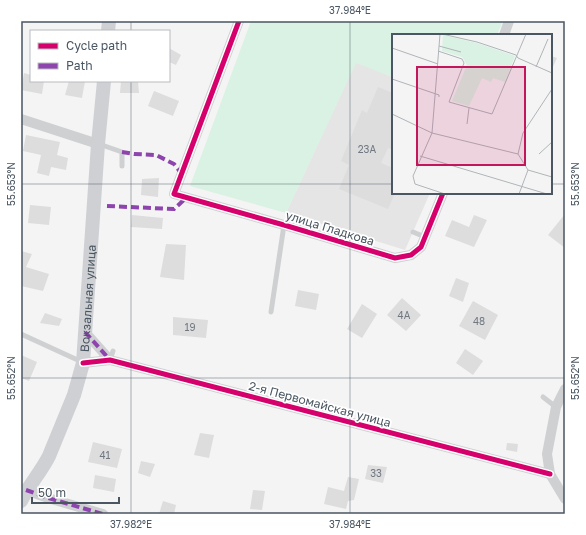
<svg xmlns="http://www.w3.org/2000/svg" width="586" height="535" font-family="'Golos Text',sans-serif">
<style>
.education{fill:#e6e5e6}
.green{fill:#d9f2e3}
.building{fill:#ddddde}
.lines{fill:none;stroke-linecap:round;stroke-linejoin:round}
.lane{stroke:#ced0d2;stroke-width:5}
.street{stroke:#ced0d2;stroke-width:10}
.secondary{stroke:#ced0d4;stroke-width:14}
.quiet{stroke:#8e44ad;stroke-width:4;stroke-dasharray:8 4;stroke-linecap:butt}
.cycleway-casing{stroke:#fff;stroke-width:8}
.cycleway{stroke:#d6006c;stroke-width:5}
.ticks{fill:none;stroke:#4a5661;stroke-width:1;stroke-opacity:0.45}
.labels{text-anchor:middle;dominant-baseline:central;stroke-width:3.5;stroke-linejoin:round;paint-order:stroke}
.number-label{font-size:10px;fill:#707881}
.street-label{font-size:12px;fill:#4a5661;stroke:#fff}
.inset-road{fill:none;stroke:#b0b5b9;stroke-width:1}
.view{fill:#c2185b;fill-opacity:0.15;stroke:#c2185b;stroke-width:2}
.inset-edge{fill:none;stroke:#4a5661;stroke-width:2}
.neatline{fill:none;stroke:#4a5661;stroke-width:1.5}
.ticks-label{font-size:10px;text-anchor:middle;fill:#4a5661}
</style>
<rect width="100%" height="100%" fill="#f4f4f4"/>
<path class="education" d="M356,62L393,77V193H430L405,250L286,213Z"/>
<path class="green" d="M251,21H503L497,35H393V77L356,63L286,213L190,186Z"/>
<g class="building">
<path d="M169,48L181,55L176,65L169,62Z"/>
<path d="M551,56L557,58L551,71Z"/>
<path d="M24,73L31,75V81H44L42,94L21,90Z"/>
<path d="M69,81H85L82,98L65,95Z"/>
<path d="M121,81H138L139,93H120Z"/>
<path d="M378,87L393,93V150L388,148L381,163L393,168V193H395L388,209L339,189L349,165L341,161L362,110L367,113Z"/>
<path d="M154,91L179,101L173,116L148,106Z"/>
<path d="M26,135L60,142L57,155L68,158L66,170L51,167L49,176L37,173L41,155L23,151Z"/>
<path d="M159,178L158,197L141,195L142,179Z"/>
<path d="M30,205L51,207L49,225L28,223Z"/>
<path d="M565,214V248L548,235Z"/>
<path d="M132,215L163,218L162,229L131,227Z"/>
<path d="M474,215L487,220L474,247L445,236L452,220L469,227Z"/>
<path d="M166,244L186,245L184,280L160,277Z"/>
<path d="M21,251L32,254L26,267L49,274L43,291L21,286Z"/>
<path d="M456,278L469,283L463,302L449,296Z"/>
<path d="M298,290L319,294L316,310L295,306Z"/>
<path d="M402,298L421,315L406,331L387,315Z"/>
<path d="M473,301L498,315L485,340L459,326Z"/>
<path d="M362,304L377,314L362,338L347,329Z"/>
<path d="M45,313L62,319L59,326L40,323Z"/>
<path d="M173,317L208,320L206,338L173,335Z"/>
<path d="M465,349L483,361L473,375L456,363Z"/>
<path d="M21,355L37,362L29,381L21,378Z"/>
<path d="M200,433L214,435L209,458L194,455Z"/>
<path d="M93,442L122,449L117,468L88,462Z"/>
<path d="M507,443L518,444L517,452L506,450Z"/>
<path d="M141,461L155,464L150,477L138,473Z"/>
<path d="M368,465L387,467L383,483L365,479Z"/>
<path d="M95,475L116,479L114,492L93,488Z"/>
<path d="M348,477L359,479L354,500L348,501L346,509L324,504L328,487L344,491Z"/>
<path d="M253,490L265,491L262,510L250,509Z"/>
<path d="M163,501L176,505L174,514H159Z"/>
</g>
<g class="lines">
<g class="lane">
<path d="M99,144L122,152V166"/>
<path d="M413,232L425,237"/>
<path d="M271,312L284,225"/>
<path d="M21,334L82,362"/>
<path d="M110,360L113,351"/>
<path d="M543,397L556,407"/>
</g>
<g class="street">
<path d="M239,21L174,194L284,225L395,258L411,255L421,247L443,193"/>
<path d="M504,35L509,21"/>
<path d="M21,119L98,144"/>
<path d="M85,332L110,360"/>
<path d="M83,363L110,360L550,474"/>
<path d="M565,389L556,407L547,454L550,474L565,499"/>
<path d="M26,490L48,498L103,514"/>
</g>
<g class="secondary">
<path d="M108,31L109,21"/>
<path id="s1" d="M21,501C29,485 41,472 49,456L74,395L83,363L98,144L104,81"/>
</g>
<g class="quiet">
<path d="M122,152L134,154L156,155L174,164L182,174"/>
<path d="M107,206L174,209L186,198"/>
<path d="M85,332L110,360"/>
<path d="M26,490L48,498L103,514"/>
</g>
<g class="cycleway-casing">
<g id="cycleway">
<path d="M239,21L174,194L284,225L395,258L411,255L421,247L443,193"/>
<path d="M83,363L110,360L550,474"/>
</g>
</g>
<use href="#cycleway" class="cycleway"/>
</g>
<path class="ticks" d="M131,21V31M350,21V514M131,81V514M21,184H393M551,184H565M21,378H565"/>
<g class="labels">
<g class="number-label">
<text x="367" y="149">23А</text>
<text x="404" y="315">4А</text>
<text x="479" y="321">48</text>
<text x="190" y="327">19</text>
<text x="105" y="455">41</text>
<text x="376" y="473">33</text>
</g>
<g class="street-label">
<text transform="translate(330 228) rotate(17)">улица Гладкова</text>
<text stroke="none"><textPath href="#s1" startOffset="217">Вокзальная улица</textPath></text>
<text transform="translate(320 404) rotate(15)">2-я Первомайская улица</text>
</g>
</g>
<g transform="translate(392 34)">
<rect width="160" height="160" fill="#f4f4f4"/>
<path d="M51,1L85,9L123,22L113,48L101,44L99,48L90,44L77,72L60,67L75,31L70,23L50,17Z" fill="#d9f2e3"/>
<path class="inset-road" d="M48,0L40,99L21,142L23,150L53,160M50,0L85,8L124,21L126,24L160,39M47,12L69,18M0,14L46,30M46,17L70,25L72,29L57,68L100,80L134,0M144,33L156,5M0,45L47,61V63M0,80L40,99L126,120L136,136L160,143M75,90L77,74M126,120L131,99L160,55M147,120L160,108M28,122L155,160M127,160L136,136"/>
<path class="view" d="M25,33H133V131H25Z"/>
<rect width="160" height="160" class="inset-edge"/>
</g>
<rect width="586" height="535" fill="none" stroke="#ffffff" stroke-width="44"/>
<rect x="30" y="30" width="140" height="52" fill="#ffffff" stroke="#b7bbc0"/>
<rect x="38" y="43" width="20" height="6" fill="#d6006c" stroke="#b7bbc0"/>
<text x="66" y="50" font-size="12" fill="#4a5661">Cycle path</text>
<rect x="38" y="63" width="20" height="6" fill="#8e44ad" stroke="#b7bbc0"/>
<text x="66" y="70" font-size="12" fill="#4a5661">Path</text>
<path d="M32 497v6h87v-6" fill="none" stroke="#4a5661" stroke-width="2"/>
<text x="38" y="497" font-size="12" fill="#4a5661" stroke="#ffffff" stroke-width="3" paint-order="stroke">50 m</text>
<rect x="22" y="22" width="542" height="491" class="neatline"/>
<g class="ticks-label">
<text x="350" y="14">37.984°E</text>
<text transform="translate(11 184) rotate(-90)" y="4">55.653°N</text>
<text transform="translate(575 184) rotate(-90)" y="4">55.653°N</text>
<text transform="translate(11 378) rotate(-90)" y="4">55.652°N</text>
<text transform="translate(575 378) rotate(-90)" y="4">55.652°N</text>
<text x="131" y="528">37.982°E</text>
<text x="350" y="528">37.984°E</text>
</g>
</svg>
